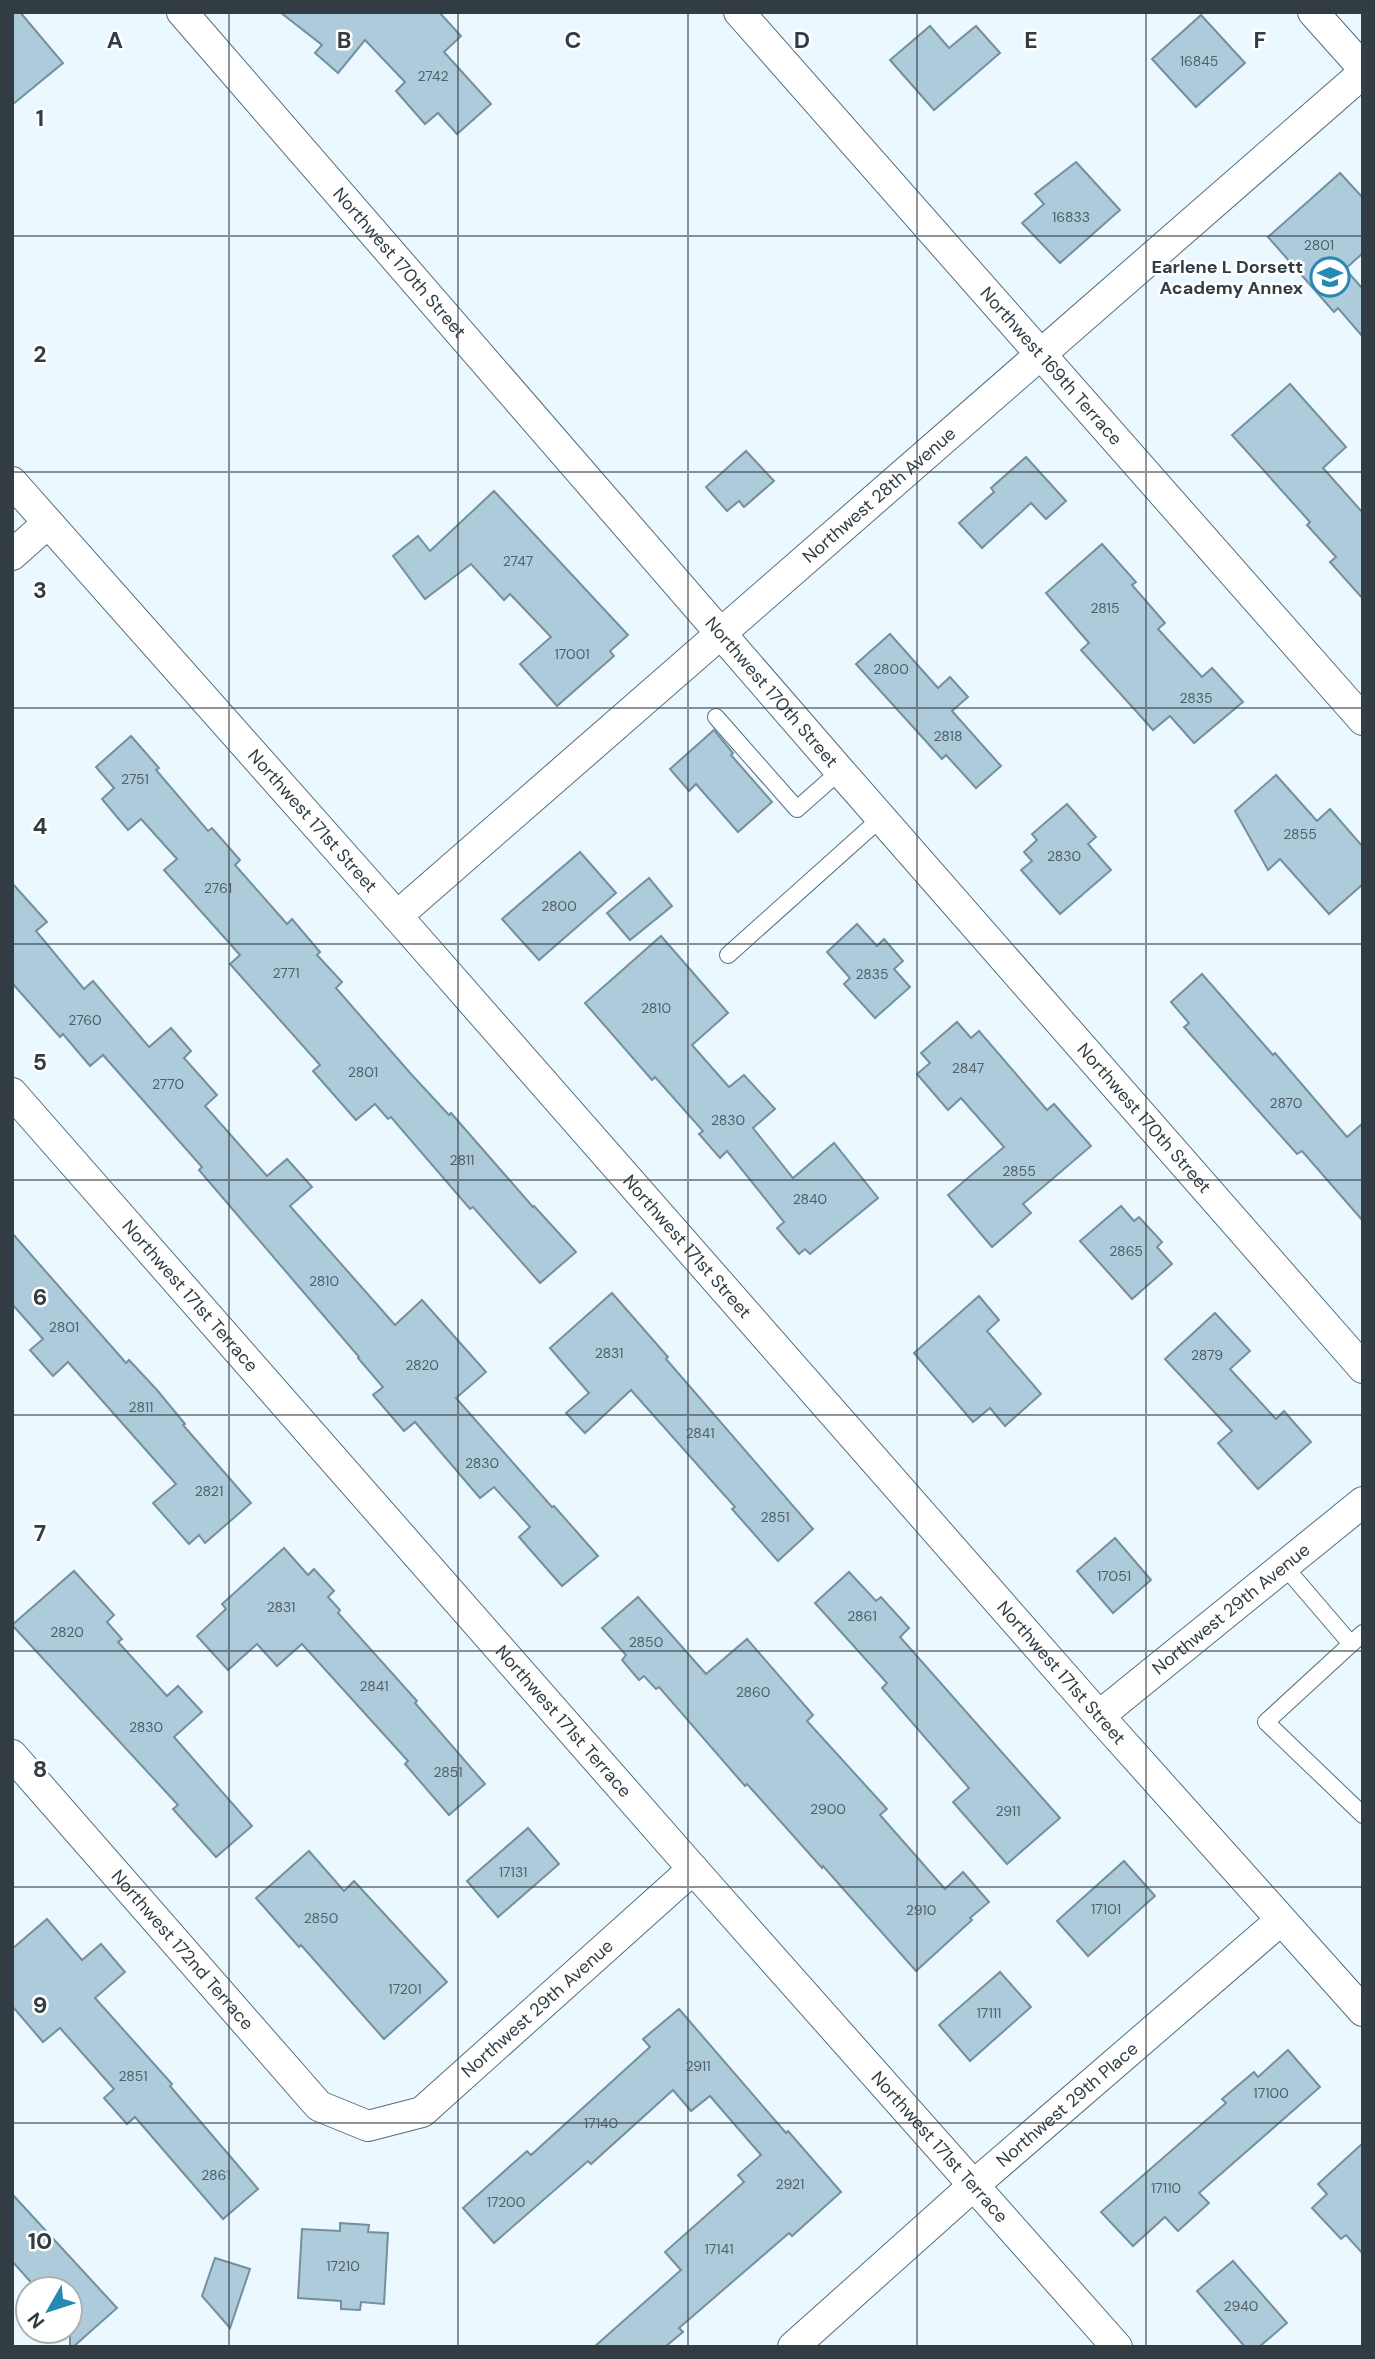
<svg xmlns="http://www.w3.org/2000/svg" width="1375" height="2359" font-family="'DM Sans',sans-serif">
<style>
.building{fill:#adcbda;stroke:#748f9e;stroke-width:2}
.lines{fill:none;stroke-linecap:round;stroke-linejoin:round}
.lane-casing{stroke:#546f7c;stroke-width:18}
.street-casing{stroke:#546f7c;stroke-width:32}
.lane{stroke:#fff;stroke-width:16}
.street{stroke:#fff;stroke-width:30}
.grid{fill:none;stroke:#313d43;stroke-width:2;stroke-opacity:0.55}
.labels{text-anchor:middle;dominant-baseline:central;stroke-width:5;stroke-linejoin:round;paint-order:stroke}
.number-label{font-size:14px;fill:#506069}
.street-label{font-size:18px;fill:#313d43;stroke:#fff}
.poi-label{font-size:18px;font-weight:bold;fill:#313d43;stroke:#fff;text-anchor:end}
.grid-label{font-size:23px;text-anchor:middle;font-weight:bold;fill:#313d43;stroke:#fff;stroke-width:5;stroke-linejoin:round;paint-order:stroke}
</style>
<rect width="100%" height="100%" fill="#ecf8ff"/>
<g class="building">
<path d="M12,12H20L63,63L12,105Z"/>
<path d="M280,12H439L461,36L444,52L491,104L457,134L438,113L425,124L396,91L405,82L365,40L338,73L315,53L322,45Z"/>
<path d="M1201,15L1245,63L1196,107L1152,59Z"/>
<path d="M930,26L949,48L976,26L1000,53L934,110L890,60Z"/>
<path d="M1076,162L1120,210L1060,263L1022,223L1044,204L1035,194Z"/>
<path d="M1340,173L1363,198V253L1345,269L1363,289V337L1338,308L1334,312L1268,237Z"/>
<path d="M1290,384L1346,447L1323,468L1363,513V599L1330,562L1336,557L1307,525L1310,522L1232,435Z"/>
<path d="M746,451L774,481L744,507L739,501L727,511L706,487Z"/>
<path d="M1026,457L1066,501L1046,519L1031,503L982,548L959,523L994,492L991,488Z"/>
<path d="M494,491L628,635L610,651L614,656L557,706L520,664L551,637L510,594L504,600L471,564L425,599L393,556L418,536L430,551Z"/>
<path d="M1102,544L1136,582L1132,585L1165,623L1158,629L1202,677L1212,668L1243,702L1194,743L1170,716L1153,730L1081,650L1089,643L1046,593Z"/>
<path d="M890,634L938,688L950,677L968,697L952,711L1001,766L976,788L946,755L942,759L856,664Z"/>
<path d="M714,730L733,753L731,755L772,802L738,832L696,784L689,791L670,769Z"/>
<path d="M131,736L159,768L156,770L208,831L212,828L240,860L235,865L287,924L292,919L320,952L317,955L342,982L336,988L411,1074L449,1115L451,1113L533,1207L534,1206L576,1252L540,1283L473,1207L470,1209L391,1117L388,1119L375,1104L356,1120L313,1071L320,1065L230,964L240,955L164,870L177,859L141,819L128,830L102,799L114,788L96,767Z"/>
<path d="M1276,775L1317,821L1330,809L1363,847V884L1329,914L1280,859L1268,870L1235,811Z"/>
<path d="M1067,804L1096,837L1088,844L1111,870L1060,914L1021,870L1032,861L1024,852L1037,840L1032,834Z"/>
<path d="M580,852L616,893L539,960L502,919Z"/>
<path d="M649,878L672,906L630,940L607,913Z"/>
<path d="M12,883L47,922L36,931L84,989L93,981L149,1047L171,1028L191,1051L184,1058L217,1095L205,1106L267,1176L287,1159L312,1187L290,1206L395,1325L422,1300L486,1372L456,1398L552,1507L554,1506L598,1556L562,1586L519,1537L530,1527L494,1487L480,1498L415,1422L404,1431L373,1395L383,1387L358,1358L359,1357L199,1170L202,1167L103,1055L90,1066L63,1034L60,1037L12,983Z"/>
<path d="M857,924L877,946L884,939L903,961L894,969L910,987L875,1018L844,984L850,978L827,952Z"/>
<path d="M661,936L728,1013L692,1045L729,1087L744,1075L775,1109L753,1128L793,1178L834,1143L878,1198L810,1254L805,1249L799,1254L777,1228L784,1222L727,1151L720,1158L699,1134L703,1131L655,1077L652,1080L585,1003Z"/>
<path d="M1202,974L1273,1055L1275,1053L1347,1137L1363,1123V1221L1302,1151L1297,1154L1184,1027L1189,1023L1171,1002Z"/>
<path d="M957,1022L971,1038L979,1031L1047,1110L1054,1104L1091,1146L1023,1204L1031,1213L992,1247L948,1195L1004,1147L961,1098L948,1110L917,1074L930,1063L921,1053Z"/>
<path d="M1121,1206L1134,1221L1139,1217L1162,1242L1157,1247L1172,1264L1132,1299L1080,1241Z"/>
<path d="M12,1233L126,1363L129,1360L157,1390L185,1424L183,1425L251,1503L205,1543L199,1535L189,1544L153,1503L176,1484L68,1362L53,1376L30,1350L43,1339L12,1304Z"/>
<path d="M612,1293L668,1357L666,1359L813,1529L778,1561L732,1509L735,1507L631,1390L585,1433L566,1413L589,1393L550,1348Z"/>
<path d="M979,1296L999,1320L987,1331L1041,1394L1005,1426L990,1408L973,1422L914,1353Z"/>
<path d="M1215,1313L1250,1351L1230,1369L1276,1419L1284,1411L1311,1442L1258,1489L1218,1443L1232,1431L1165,1359Z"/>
<path d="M1115,1538L1151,1580L1113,1613L1077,1571Z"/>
<path d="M284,1548L308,1575L314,1569L334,1591L328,1597L340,1610L338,1613L417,1701L415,1703L485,1784L449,1815L405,1764L408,1761L302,1644L277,1666L257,1644L228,1670L197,1636L226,1609L222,1604Z"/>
<path d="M74,1571L114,1615L107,1622L122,1639L118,1642L167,1696L178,1686L202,1712L174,1737L252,1826L216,1857L173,1809L178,1805L12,1625Z"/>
<path d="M849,1572L876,1601L881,1597L909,1628L900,1637L1060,1818L1007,1864L953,1802L969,1788L882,1688L887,1683L815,1603Z"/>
<path d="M638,1597L706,1674L747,1639L813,1715L807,1721L887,1809L880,1815L945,1889L963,1872L989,1902L970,1918L972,1920L916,1971L823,1866L822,1868L747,1784L745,1786L659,1687L656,1689L644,1676L639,1680L622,1660L626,1655L602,1628Z"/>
<path d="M528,1828L559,1864L498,1917L467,1881Z"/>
<path d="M309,1851L344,1891L354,1881L447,1982L384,2039L301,1945L299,1947L256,1898Z"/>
<path d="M1124,1861L1155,1896L1088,1956L1057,1921Z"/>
<path d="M47,1919L82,1960L101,1944L125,1972L95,1998L172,2084L170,2086L258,2189L223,2219L135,2117L127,2124L104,2098L114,2089L60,2028L43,2042L12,2006V1949Z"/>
<path d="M1000,1972L1031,2007L970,2061L939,2025Z"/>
<path d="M679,2009L786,2133L788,2131L841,2192L792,2236L789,2233L679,2328L683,2332L665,2347H594L681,2270L665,2252L744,2182L738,2175L761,2155L710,2096L691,2111L673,2090L591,2164L588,2161L494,2243L463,2208L527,2151L531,2155L650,2047L643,2039Z"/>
<path d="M1288,2050L1320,2087L1199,2193L1209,2203L1178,2231L1165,2217L1133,2246L1101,2212L1226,2103L1222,2099L1254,2072L1258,2077Z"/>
<path d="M1363,2143V2254L1346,2235L1341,2239L1312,2208L1327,2194L1318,2184Z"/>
<path d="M12,2194L117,2308L73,2347H70V2289H37L12,2261Z"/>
<path d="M340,2223L369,2225L368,2232L388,2233L384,2304L361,2302L360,2310L341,2309V2301L298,2298L302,2229L340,2231Z"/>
<path d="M215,2258L250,2269L230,2328L202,2296Z"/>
<path d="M1233,2261L1287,2323L1259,2347H1245L1197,2291Z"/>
</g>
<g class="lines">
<g class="lane-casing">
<g id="lane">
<path d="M716,717L797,809L840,771"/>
<path d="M728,955L881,818"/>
<path d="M1285,1567L1351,1644"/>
<path d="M1363,1633L1266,1722L1363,1815"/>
</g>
</g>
<g class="street-casing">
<g id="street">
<path id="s1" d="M182,12L840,771L1363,1368"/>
<path id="s2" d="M739,12L1363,720"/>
<path d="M1313,12L1363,68"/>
<path id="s3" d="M12,482L397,916L1099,1716L1363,2011"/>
<path d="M12,555L48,523"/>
<path id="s4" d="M397,916L1363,73"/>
<path id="s5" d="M12,1093L693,1869L1117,2347"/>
<path id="s6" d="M1099,1716L1363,1502"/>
<path id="s7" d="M12,1755L319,2106L368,2126L422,2112L693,1869"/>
<path id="s8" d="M793,2347L974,2185L1281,1920"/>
</g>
</g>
<use href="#lane" class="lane"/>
<use href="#street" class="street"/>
</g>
<path class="grid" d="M229,12V2347M458,12V2347M688,12V2347M917,12V2347M1146,12V2347M12,236H1363M12,472H1363M12,708H1363M12,944H1363M12,1180H1363M12,1415H1363M12,1651H1363M12,1887H1363M12,2123H1363"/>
<defs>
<g id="school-ring" transform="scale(2.0125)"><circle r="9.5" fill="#fff" stroke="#258ab3" stroke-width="1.5"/><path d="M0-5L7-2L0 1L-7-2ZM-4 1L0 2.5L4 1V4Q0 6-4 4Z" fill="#258ab3"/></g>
</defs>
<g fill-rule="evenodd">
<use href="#school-ring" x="1330" y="277"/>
</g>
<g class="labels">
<g class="number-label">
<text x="1199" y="61">16845</text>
<text x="433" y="76">2742</text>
<text x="1071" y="217">16833</text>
<text x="1319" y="245">2801</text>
<text x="518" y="561">2747</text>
<text x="1105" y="608">2815</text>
<text x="572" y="654">17001</text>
<text x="891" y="669">2800</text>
<text x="1196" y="698">2835</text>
<text x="948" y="736">2818</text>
<text x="135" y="779">2751</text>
<text x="1300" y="834">2855</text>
<text x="1064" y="856">2830</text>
<text x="218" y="888">2761</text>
<text x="559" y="906">2800</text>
<text x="286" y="973">2771</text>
<text x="872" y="974">2835</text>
<text x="656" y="1008">2810</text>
<text x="85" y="1020">2760</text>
<text x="968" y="1068">2847</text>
<text x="363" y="1072">2801</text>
<text x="168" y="1084">2770</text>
<text x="1286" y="1103">2870</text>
<text x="728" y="1120">2830</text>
<text x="462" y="1160">2811</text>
<text x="1019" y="1171">2855</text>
<text x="810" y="1199">2840</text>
<text x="1126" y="1251">2865</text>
<text x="324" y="1281">2810</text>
<text x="64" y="1327">2801</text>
<text x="609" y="1353">2831</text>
<text x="1207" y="1355">2879</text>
<text x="422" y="1365">2820</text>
<text x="141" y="1407">2811</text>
<text x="700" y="1433">2841</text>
<text x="482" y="1463">2830</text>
<text x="209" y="1491">2821</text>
<text x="775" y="1517">2851</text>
<text x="1114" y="1576">17051</text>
<text x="281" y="1607">2831</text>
<text x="862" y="1616">2861</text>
<text x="67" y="1632">2820</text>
<text x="646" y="1642">2850</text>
<text x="374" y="1686">2841</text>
<text x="753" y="1692">2860</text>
<text x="146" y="1727">2830</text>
<text x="448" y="1772">2851</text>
<text x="828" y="1809">2900</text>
<text x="1008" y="1811">2911</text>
<text x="513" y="1872">17131</text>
<text x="1106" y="1909">17101</text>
<text x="921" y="1910">2910</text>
<text x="321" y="1918">2850</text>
<text x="405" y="1989">17201</text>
<text x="989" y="2013">17111</text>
<text x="698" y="2066">2911</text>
<text x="133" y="2076">2851</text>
<text x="1271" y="2093">17100</text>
<text x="601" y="2123">17140</text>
<text x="216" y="2175">2861</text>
<text x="790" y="2184">2921</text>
<text x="1166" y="2188">17110</text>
<text x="506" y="2202">17200</text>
<text x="719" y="2249">17141</text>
<text x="343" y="2266">17210</text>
<text x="1241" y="2306">2940</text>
</g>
<g class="street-label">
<text stroke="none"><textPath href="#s1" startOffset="332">Northwest 170th Street</textPath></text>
<text stroke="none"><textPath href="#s2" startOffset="472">Northwest 169th Terrace</textPath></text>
<text stroke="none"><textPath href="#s4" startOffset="640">Northwest 28th Avenue</textPath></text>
<text stroke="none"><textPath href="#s1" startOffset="900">Northwest 170th Street</textPath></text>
<text stroke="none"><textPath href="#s3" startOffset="453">Northwest 171st Street</textPath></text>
<text stroke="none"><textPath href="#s1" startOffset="1466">Northwest 170th Street</textPath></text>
<text stroke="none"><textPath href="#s3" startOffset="1020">Northwest 171st Street</textPath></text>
<text stroke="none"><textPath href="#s5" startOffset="270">Northwest 171st Terrace</textPath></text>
<text stroke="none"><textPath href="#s6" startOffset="170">Northwest 29th Avenue</textPath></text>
<text stroke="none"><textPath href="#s3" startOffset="1587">Northwest 171st Street</textPath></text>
<text stroke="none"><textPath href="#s5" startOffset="836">Northwest 171st Terrace</textPath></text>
<text stroke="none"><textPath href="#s7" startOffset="259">Northwest 172nd Terrace</textPath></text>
<text stroke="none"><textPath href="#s7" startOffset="730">Northwest 29th Avenue</textPath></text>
<text stroke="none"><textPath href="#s8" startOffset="366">Northwest 29th Place</textPath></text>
<text stroke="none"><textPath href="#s5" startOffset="1404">Northwest 171st Terrace</textPath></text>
</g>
<g class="poi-label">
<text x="1303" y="267">Earlene L Dorsett<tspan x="1303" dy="21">Academy Annex</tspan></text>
</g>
</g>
<g class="grid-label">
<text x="115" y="48">A</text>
<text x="344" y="48">B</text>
<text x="573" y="48">C</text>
<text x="802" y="48">D</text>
<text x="1031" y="48">E</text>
<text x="1260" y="48">F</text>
<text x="40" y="126">1</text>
<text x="40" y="362">2</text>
<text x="40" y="598">3</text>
<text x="40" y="834">4</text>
<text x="40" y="1070">5</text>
<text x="40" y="1305">6</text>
<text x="40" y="1541">7</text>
<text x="40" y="1777">8</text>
<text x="40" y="2013">9</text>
<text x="40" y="2249">10</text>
</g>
<rect width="1375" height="2359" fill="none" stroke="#313d43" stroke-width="28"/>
<g transform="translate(49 2310) rotate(231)"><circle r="33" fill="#ffffff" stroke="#adb1b4" stroke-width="2"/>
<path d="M0-5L12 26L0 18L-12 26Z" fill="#258ab3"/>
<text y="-10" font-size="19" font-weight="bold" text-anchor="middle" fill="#313d43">N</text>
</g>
</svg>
